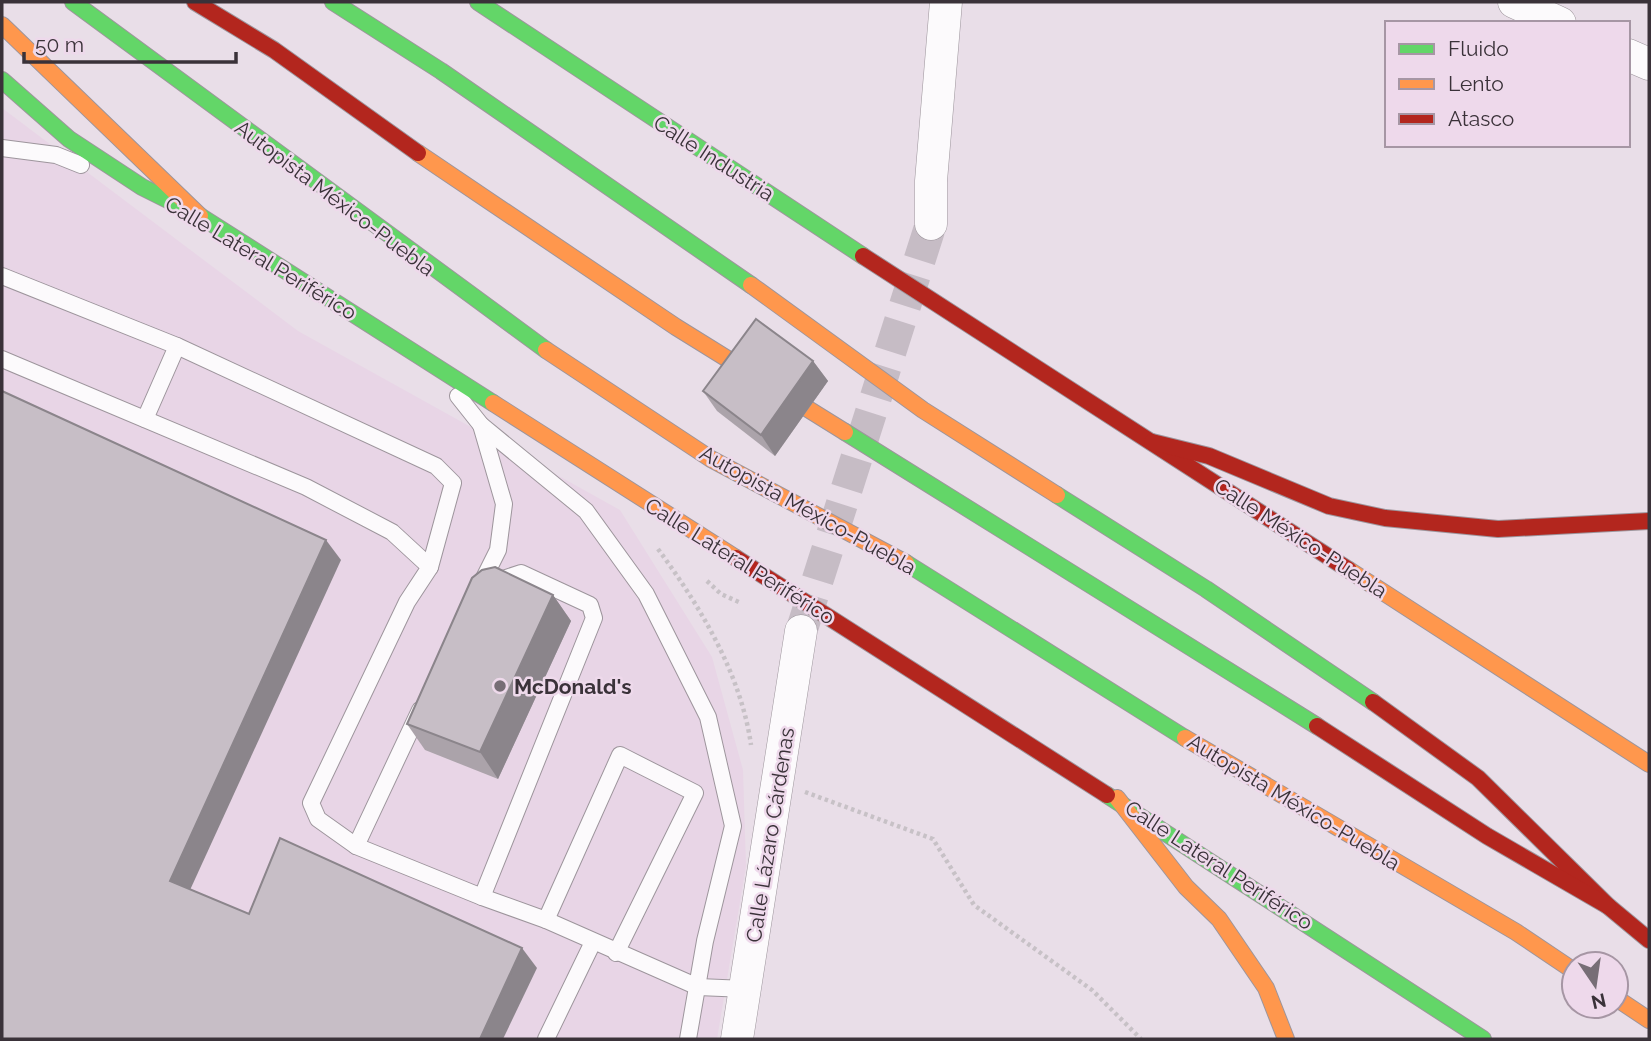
<svg xmlns="http://www.w3.org/2000/svg" width="1651" height="1041" font-family="Raleway,sans-serif">
<style>
.built{fill:#e8d5e6}
.lines{fill:none;stroke-linecap:round;stroke-linejoin:round}
.street-tunnel{stroke:#c6bcc5;stroke-width:32;stroke-dasharray:32 16;stroke-linecap:butt}
.lane-casing{stroke:#9d959c;stroke-width:18}
.street-casing{stroke:#9d959c;stroke-width:33}
.fast-casing{stroke:#9d959c;stroke-width:18}
.slow-casing{stroke:#9d959c;stroke-width:18}
.jam-casing{stroke:#9d959c;stroke-width:18}
.path{stroke:#c7c1c6;stroke-width:4.5;stroke-dasharray:3.5 3.5;stroke-linecap:butt}
.lane{stroke:#fcfafc;stroke-width:16}
.street{stroke:#fcfafc;stroke-width:32}
.fast{stroke:#63d668;stroke-width:16}
.slow{stroke:#ff974d;stroke-width:16}
.jam{stroke:#b3261e;stroke-width:16}
.wall{fill:#aba3aa}
.shaded-wall{fill:#8b858b}
.building{fill:#c7bec6;stroke:#8b858b;stroke-width:2}
.poi-dot{fill:#776e76;stroke:#eed9eb;stroke-width:2.5}
.labels{text-anchor:middle;dominant-baseline:central;stroke-width:5;stroke-linejoin:round;paint-order:stroke}
.street-label{font-size:21px;fill:#3a3239;stroke:#eed9eb}
.poi-label{font-size:21px;font-weight:bold;fill:#3a3239;stroke:#eed9eb;text-anchor:start}
</style>
<rect width="100%" height="100%" fill="#e9dee8"/>
<path class="built" d="M2,108L298,331L620,510L712,657L743,770L746,866L717,1039H2Z"/>
<g class="lines">
<path class="street-tunnel" d="M803,626L931,224"/>
<g class="lane-casing">
<g id="lane">
<path d="M2,148L56,155L81,165"/>
<path d="M2,276L177,346L436,466L453,483L430,567"/>
<path d="M2,359L306,487L392,532L430,567L407,602L311,803L318,819L356,846L482,897L546,920L698,987L746,989"/>
<path d="M458,396L481,425L586,511L646,594L708,717L733,826L705,941L688,1039"/>
<path d="M145,419L177,346"/>
<path d="M480,586L498,550L504,504L481,425"/>
<path d="M356,846L420,710"/>
<path d="M482,897L594,618L590,605L521,573L503,579L497,585"/>
<path d="M546,920L620,755L695,793L616,953"/>
<path d="M546,1039L593,942"/>
</g>
</g>
<g class="street-casing">
<g id="street">
<path d="M1514,2L1560,23"/>
<path d="M1628,55L1649,64"/>
<path d="M931,224V181L946,2"/>
<path d="M737,1039L801,631"/>
</g>
</g>
<g class="fast-casing">
<g id="fast">
<path d="M73,2L546,350"/>
<path d="M333,2L441,71L751,285"/>
<path d="M478,2L863,256"/>
<path d="M2,80L69,139L142,187L200,216L493,403"/>
<path d="M845,432L1317,726"/>
<path d="M1057,495L1206,589L1373,702"/>
<path d="M906,563L1185,738"/>
<path d="M1107,795L1483,1039"/>
</g>
</g>
<g class="slow-casing">
<g id="slow">
<path d="M2,25L200,216"/>
<path d="M418,153L676,327L845,432"/>
<path d="M751,285L923,410L1057,495"/>
<path d="M546,350L711,459L906,563"/>
<path d="M493,403L736,558"/>
<path d="M1349,570L1649,764"/>
<path d="M1185,738L1516,932L1574,971"/>
<path d="M1117,798L1186,887L1219,919L1266,988L1286,1039"/>
<path d="M1616,998L1649,1020"/>
</g>
</g>
<g class="jam-casing">
<g id="jam">
<path d="M195,2L274,50L418,153"/>
<path d="M863,256L1349,570"/>
<path d="M1152,442L1209,456L1329,506L1385,518L1498,529L1649,521"/>
<path d="M736,558L1107,795"/>
<path d="M1373,702L1478,778L1608,906L1649,940"/>
<path d="M1317,726L1487,836L1608,906"/>
</g>
</g>
<g class="path">
<path d="M658,549C700,606 741,674 751,745"/>
<path d="M707,581L721,594L741,603"/>
<path d="M805,792L933,839L974,905L1092,990L1141,1039"/>
</g>
<use href="#lane" class="lane"/>
<use href="#street" class="street"/>
<use href="#fast" class="fast"/>
<use href="#slow" class="slow"/>
<use href="#jam" class="jam"/>
</g>
<g class="wall">
<path d="M813,361L828,381L775,456L717,411L703,391Z"/>
<path d="M553,595L571,621L498,779L425,750L407,724Z"/>
</g>
<g class="shaded-wall">
<path d="M813,361L828,381L775,456L761,435Z"/>
<path d="M326,540L341,560L185,901L170,881Z"/>
<path d="M553,595L571,621L498,779L480,752Z"/>
<path d="M522,948L537,968L503,1039H480Z"/>
</g>
<g class="building">
<path d="M756,319L813,361L761,435L703,391Z"/>
<path d="M2,391L326,540L170,881L249,914L280,838L522,948L480,1039H2Z"/>
<path d="M495,567L553,595L480,752L407,724L472,578L482,570Z"/>
</g>
<circle class="poi-dot" cx="500" cy="686" r="7"/>
<g class="labels">
<g class="street-label">
<text transform="translate(714 158) rotate(33)">Calle Industria</text>
<text transform="translate(335 198) rotate(37)">Autopista México-Puebla</text>
<text transform="translate(261 258) rotate(31)">Calle Lateral Periférico</text>
<text transform="translate(808 510) rotate(29)">Autopista México-Puebla</text>
<text transform="translate(1301 538) rotate(33)">Calle México-Puebla</text>
<text transform="translate(740 561) rotate(32)">Calle Lateral Periférico</text>
<text transform="translate(1294 802) rotate(31)">Autopista México-Puebla</text>
<text transform="translate(770 835) rotate(-81)">Calle Lázaro Cárdenas</text>
<text transform="translate(1219 865) rotate(33)">Calle Lateral Periférico</text>
</g>
<g class="poi-label">
<text x="514" y="686">McDonald's</text>
</g>
</g>
<rect width="1651" height="1041" fill="none" stroke="#3a3239" stroke-width="7"/>
<rect x="1385" y="21" width="245" height="126" fill="#eed9eb" stroke="#a696a4" stroke-width="2"/>
<rect x="1399" y="44" width="35" height="10" fill="#63d668" stroke="#a696a4" stroke-width="2"/>
<text x="1448" y="56" font-size="21" fill="#3a3239">Fluido</text>
<rect x="1399" y="79" width="35" height="10" fill="#ff974d" stroke="#a696a4" stroke-width="2"/>
<text x="1448" y="91" font-size="21" fill="#3a3239">Lento</text>
<rect x="1399" y="114" width="35" height="10" fill="#b3261e" stroke="#a696a4" stroke-width="2"/>
<text x="1448" y="126" font-size="21" fill="#3a3239">Atasco</text>
<g transform="translate(1595 985) rotate(167)"><circle r="33" fill="#eed9eb" stroke="#a696a4" stroke-width="2"/>
<path d="M0-5L12 26L0 18L-12 26Z" fill="#776e76"/>
<text y="-10" font-size="19" font-weight="bold" text-anchor="middle" fill="#3a3239">N</text>
</g>
<path d="M24 52v10h212v-10" fill="none" stroke="#3a3239" stroke-width="3.5"/>
<text x="35" y="52" font-size="21" fill="#3a3239" stroke="#eed9eb" stroke-width="5" paint-order="stroke">50 m</text>
</svg>
